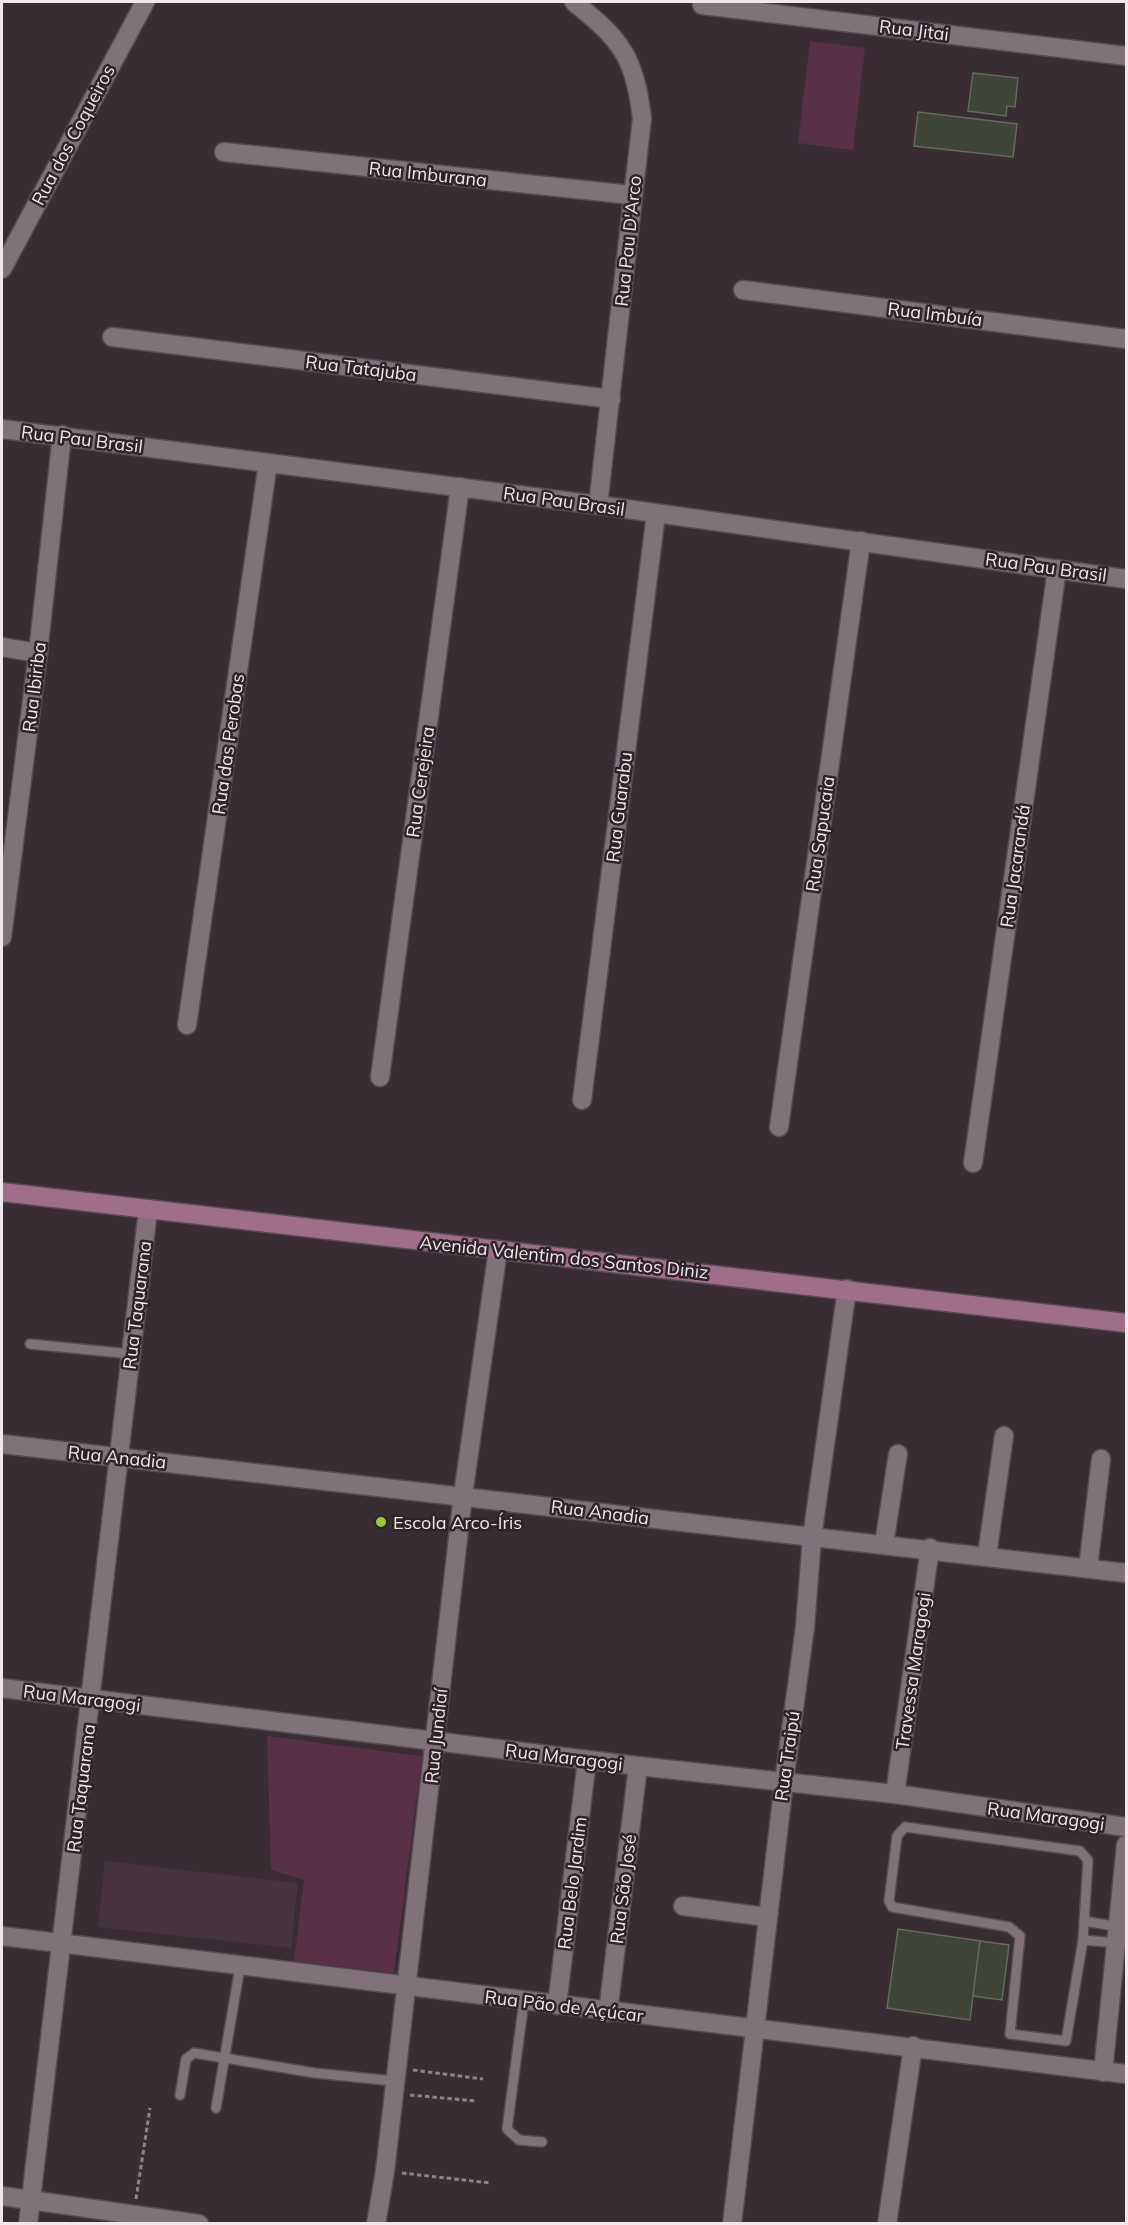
<svg xmlns="http://www.w3.org/2000/svg" width="1128" height="2225" font-family="Mulish,sans-serif">
<style>
.built{fill:#46333d}
.green{fill:#583146}
.building{fill:#3e4437;stroke:#646a5d;stroke-width:1.5}
.lines{fill:none;stroke-linecap:round;stroke-linejoin:round}
.lane-casing{stroke:#564b51;stroke-width:12}
.street-casing{stroke:#564b51;stroke-width:21}
.secondary-casing{stroke:#564b51;stroke-width:21}
.path{stroke:#8e8388;stroke-width:3;stroke-dasharray:4.5 3;stroke-linecap:butt}
.lane{stroke:#817179;stroke-width:9}
.street{stroke:#817179;stroke-width:18}
.secondary{stroke:#a06e8a;stroke-width:18}
.poi-dot{fill:#98cb37;stroke:#2f2229;stroke-width:2}
.labels{text-anchor:middle;dominant-baseline:central;stroke-width:5;stroke-linejoin:round;paint-order:stroke}
.street-label{font-size:18px;fill:#f1e8ec;stroke:#2f2229}
.poi-label{font-size:18px;fill:#f1e8ec;stroke:#2f2229;text-anchor:start}
</style>
<rect width="100%" height="100%" fill="#392c32"/>
<path class="built" d="M105,1861L298,1883L291,1948L98,1927Z"/>
<g class="green">
<path d="M810,41L865,48L853,150L798,143Z"/>
<path d="M267,1736L422,1756L394,1973L294,1961L304,1880L271,1870Z"/>
</g>
<g class="building">
<path d="M973,73L1018,78L1015,107L1007,106L1006,116L968,111Z"/>
<path d="M918,112L1017,124L1013,157L914,146Z"/>
<path d="M898,1929L980,1941L970,2020L887,2008Z"/>
<path d="M980,1941L1009,1945L1002,2000L973,1996Z"/>
</g>
<g class="lines">
<g class="lane-casing">
<g id="lane">
<path d="M30,1344L131,1354"/>
<path d="M905,1827L1080,1851L1088,1860L1083,1940L1066,2041L1010,2034L1020,1936L1009,1927L892,1907L889,1901L897,1836Z"/>
<path d="M1084,1921L1120,1927"/>
<path d="M1083,1940L1118,1943"/>
<path d="M524,2001L507,2129L519,2140L542,2142"/>
<path d="M180,2095L186,2059L194,2053L315,2073L394,2081"/>
<path d="M216,2108L240,1967"/>
</g>
</g>
<g class="street-casing">
<g id="street">
<path d="M574,2C622,41 634,56 642,118L598,505"/>
<path d="M702,5L1126,56"/>
<path d="M224,152L632,195"/>
<path d="M2,269L145,2"/>
<path d="M743,290L1126,339"/>
<path d="M112,337L611,399"/>
<path d="M2,429L598,505L1126,579"/>
<path d="M2,647L38,653"/>
<path d="M2,937L38,653L62,435"/>
<path d="M187,1025L268,463"/>
<path d="M380,1077L460,487"/>
<path d="M582,1100L656,514"/>
<path d="M779,1127L861,541"/>
<path d="M973,1163L1057,569"/>
<path d="M2,1444L1126,1573"/>
<path d="M884,1544L898,1454"/>
<path d="M987,1555L1004,1436"/>
<path d="M1088,1568L1101,1459"/>
<path d="M2,1688L638,1766L895,1794L1126,1827"/>
<path d="M895,1794L930,1548"/>
<path d="M683,1906L767,1917"/>
<path d="M2,1936L1126,2074"/>
<path d="M557,2005L587,1760"/>
<path d="M608,2012L638,1766"/>
<path d="M1103,2072L1126,1845"/>
<path d="M2,2196L199,2224"/>
<path d="M28,2224L148,1210"/>
<path d="M376,2224L385,2171L463,1495L498,1250"/>
<path d="M732,2224L784,1782L805,1627L812,1537L847,1289"/>
<path d="M887,2224L913,2046"/>
</g>
</g>
<g class="secondary-casing">
<path id="secondary" d="M2,1192L1126,1323"/>
</g>
<g class="path">
<path d="M413,2070L483,2079"/>
<path d="M410,2095L476,2101"/>
<path d="M402,2173L490,2183"/>
<path d="M136,2199L150,2108"/>
</g>
<use href="#lane" class="lane"/>
<use href="#street" class="street"/>
<use href="#secondary" class="secondary"/>
</g>
<circle class="poi-dot" cx="381" cy="1522" r="6"/>
<g class="labels">
<g class="street-label">
<text transform="translate(914 30) rotate(7)">Rua Jitai</text>
<text transform="translate(73 135) rotate(-62)">Rua dos Coqueiros</text>
<text transform="translate(428 174) rotate(6)">Rua Imburana</text>
<text transform="translate(628 241) rotate(-84)">Rua Pau D'Arco</text>
<text transform="translate(935 314) rotate(7)">Rua Imbuía</text>
<text transform="translate(361 368) rotate(7)">Rua Tatajuba</text>
<text transform="translate(82 439) rotate(7)">Rua Pau Brasil</text>
<text transform="translate(564 501) rotate(8)">Rua Pau Brasil</text>
<text transform="translate(1046 567) rotate(8)">Rua Pau Brasil</text>
<text transform="translate(34 687) rotate(-83)">Rua Ibiriba</text>
<text transform="translate(228 744) rotate(-82)">Rua das Perobas</text>
<text transform="translate(420 782) rotate(-82)">Rua Cerejeira</text>
<text transform="translate(619 807) rotate(-83)">Rua Guarabu</text>
<text transform="translate(820 834) rotate(-82)">Rua Sapucaia</text>
<text transform="translate(1015 866) rotate(-82)">Rua Jacarandá</text>
<text transform="translate(564 1257) rotate(6)">Avenida Valentim dos Santos Diniz</text>
<text transform="translate(137 1305) rotate(-83)">Rua Taquarana</text>
<text transform="translate(117 1457) rotate(6)">Rua Anadia</text>
<text transform="translate(600 1512) rotate(7)">Rua Anadia</text>
<text transform="translate(913 1671) rotate(-82)">Travessa Maragogi</text>
<text transform="translate(82 1698) rotate(7)">Rua Maragogi</text>
<text transform="translate(436 1736) rotate(-84)">Rua Jundiaí</text>
<text transform="translate(787 1756) rotate(-82)">Rua Traipú</text>
<text transform="translate(564 1757) rotate(7)">Rua Maragogi</text>
<text transform="translate(81 1788) rotate(-83)">Rua Taquarana</text>
<text transform="translate(1046 1816) rotate(8)">Rua Maragogi</text>
<text transform="translate(572 1883) rotate(-83)">Rua Belo Jardim</text>
<text transform="translate(623 1889) rotate(-83)">Rua São José</text>
<text transform="translate(564 2006) rotate(7)">Rua Pão de Açúcar</text>
</g>
<g class="poi-label">
<text x="393" y="1522">Escola Arco-Íris</text>
</g>
</g>
<rect width="1128" height="2225" fill="none" stroke="#f1e8ec" stroke-width="6"/>
</svg>
